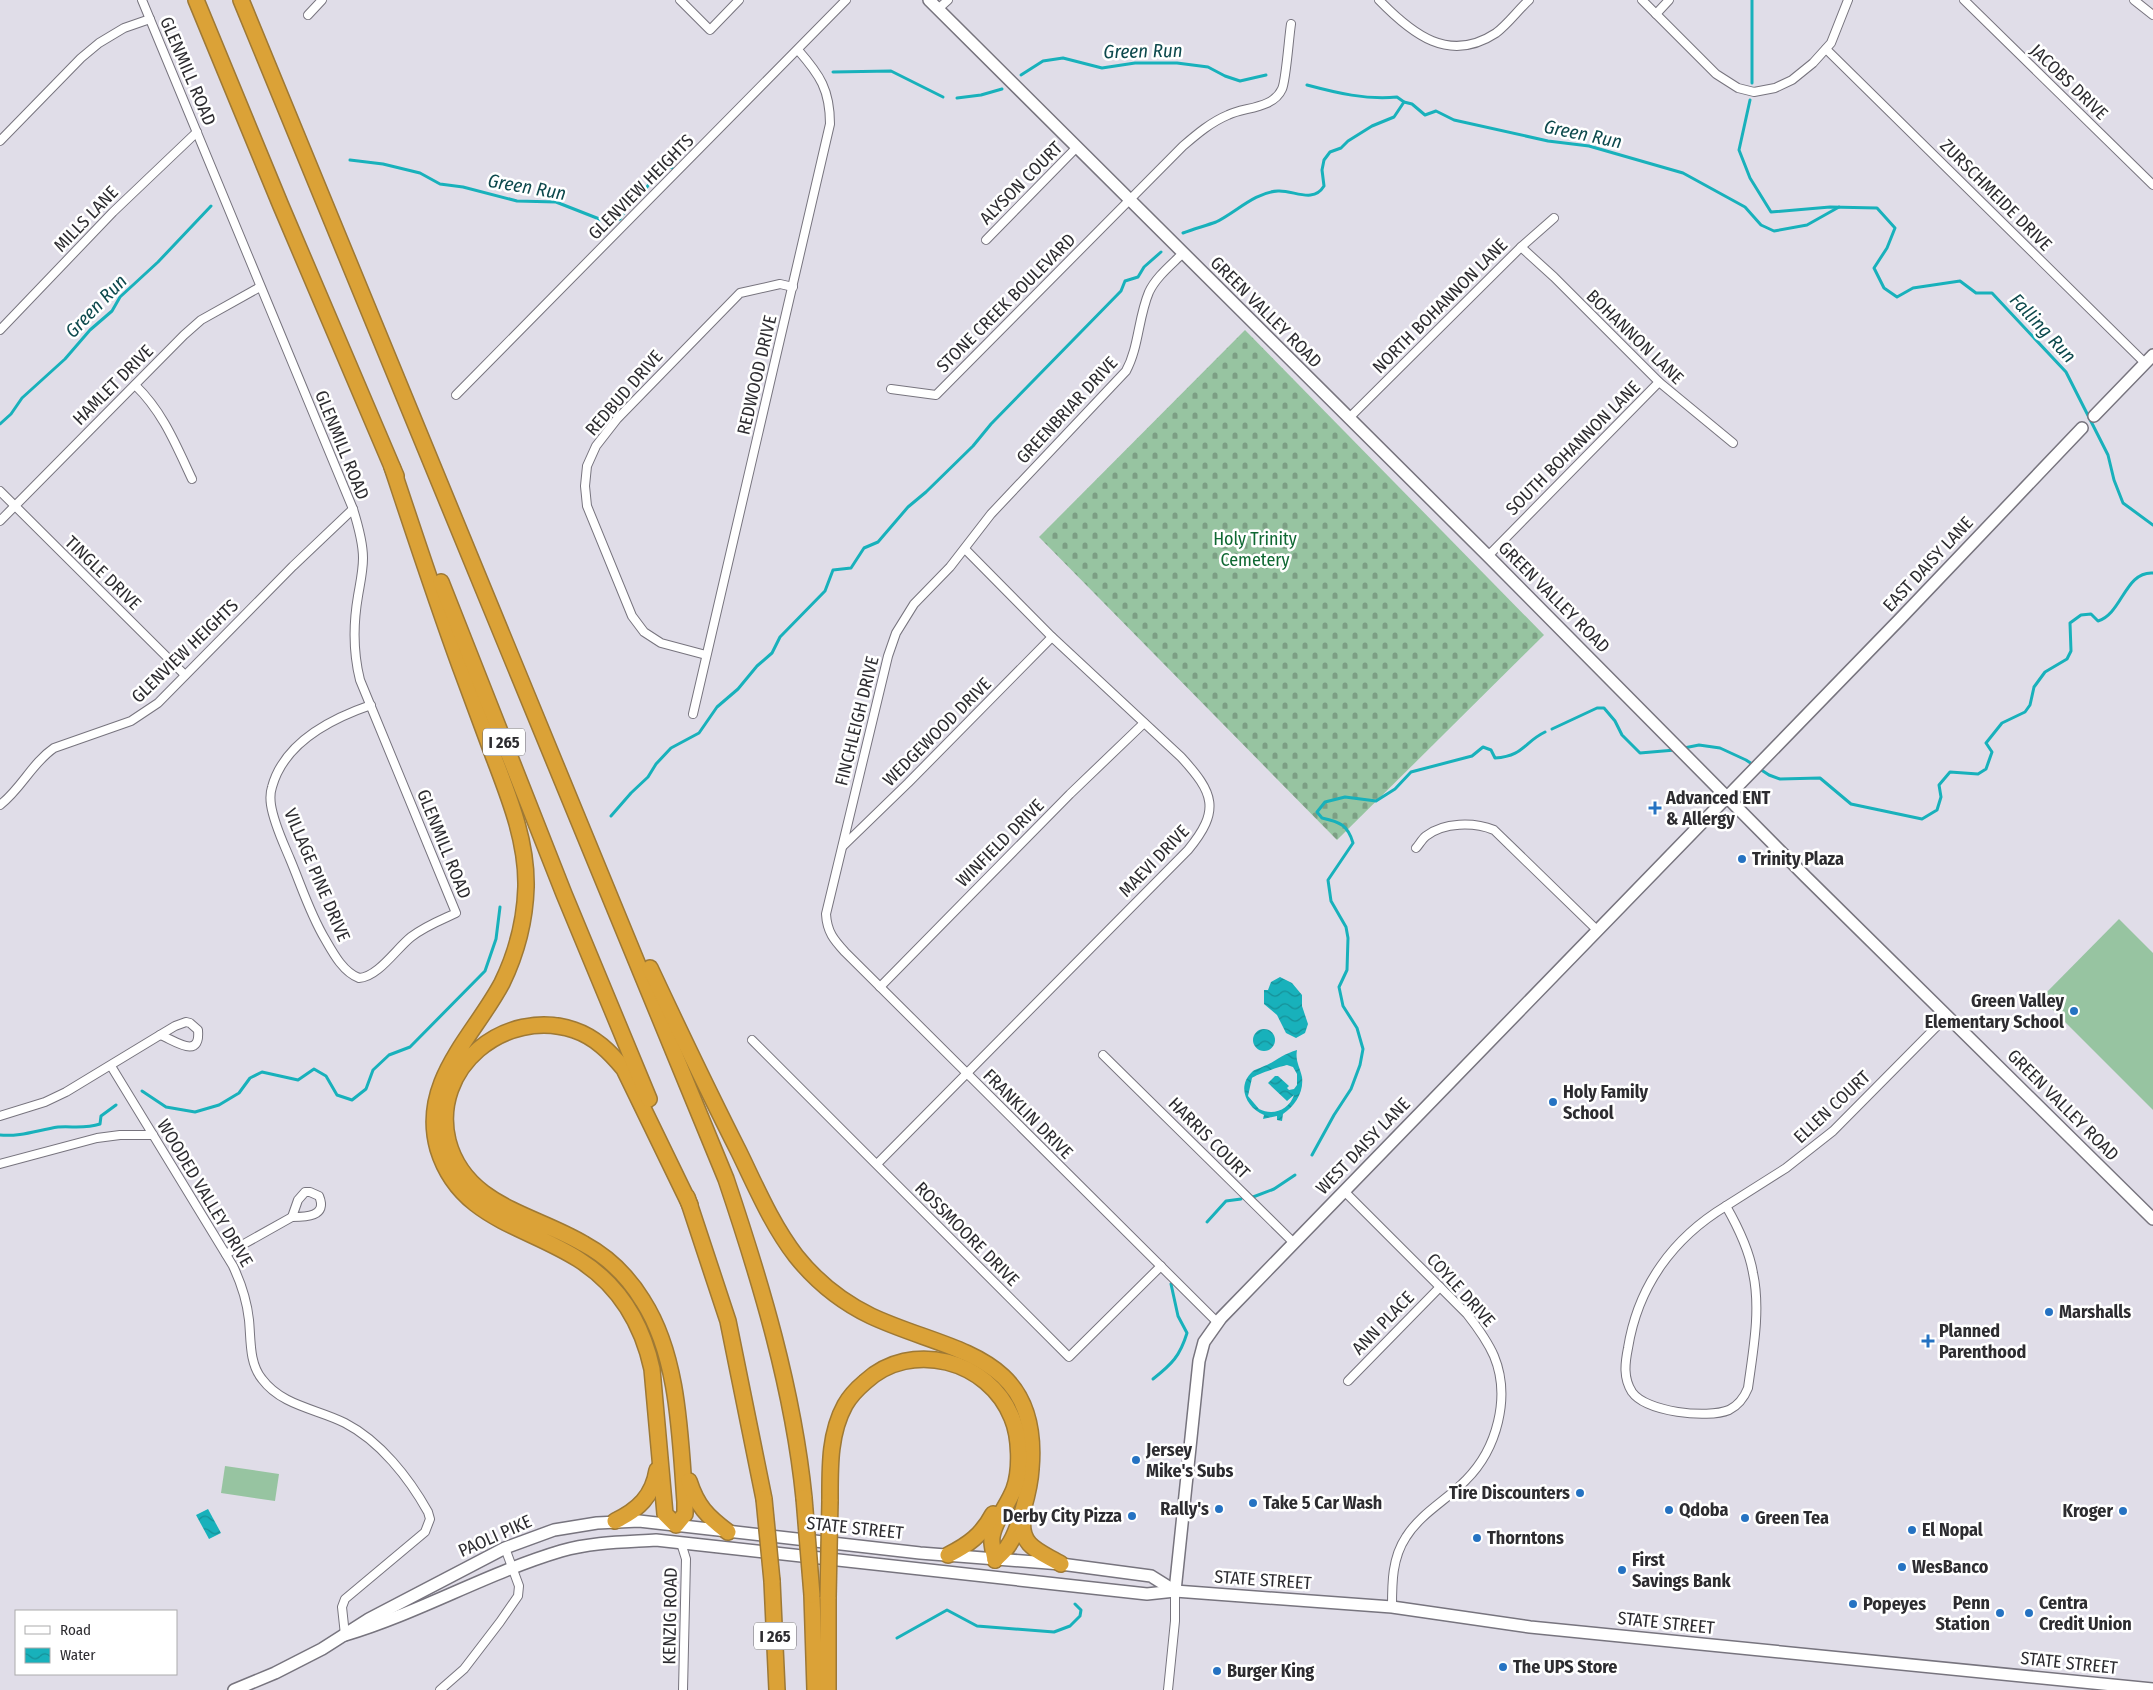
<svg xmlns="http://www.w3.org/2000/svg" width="2153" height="1690" font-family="'Fira Sans Condensed',sans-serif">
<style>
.cemetery{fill:url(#cemetery-stones)}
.pitch{fill:#97c4a1}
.water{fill:url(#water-waves);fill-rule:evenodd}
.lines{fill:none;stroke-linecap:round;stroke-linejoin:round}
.stream{stroke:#18b1bb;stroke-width:3}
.street-casing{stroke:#77747e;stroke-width:10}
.secondary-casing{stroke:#77747e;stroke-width:14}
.highway-casing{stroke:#9e7935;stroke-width:18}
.street{stroke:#fff;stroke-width:8}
.secondary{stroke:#fff;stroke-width:11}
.highway{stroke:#dba237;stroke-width:15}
.highway-bridge-casing{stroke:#9e7935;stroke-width:18;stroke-linecap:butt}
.highway-bridge{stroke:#dba237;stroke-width:15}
.poi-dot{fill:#2572c2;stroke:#fff;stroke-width:2}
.labels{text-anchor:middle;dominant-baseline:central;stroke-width:5;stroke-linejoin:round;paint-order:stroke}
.shield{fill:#fff;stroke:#6c6b6e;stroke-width:1}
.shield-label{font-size:16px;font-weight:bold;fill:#2d2c30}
.street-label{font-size:18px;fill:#2d2c30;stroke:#fff}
.park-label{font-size:18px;fill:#0f6833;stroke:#fff}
.poi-label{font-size:18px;font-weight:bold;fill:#2d2c30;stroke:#fff;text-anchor:start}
.water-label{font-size:19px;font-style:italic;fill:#0d494d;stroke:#fff}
</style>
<defs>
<pattern id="cemetery-stones" width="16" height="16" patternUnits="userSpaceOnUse" patternTransform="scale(1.25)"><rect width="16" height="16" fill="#97c4a1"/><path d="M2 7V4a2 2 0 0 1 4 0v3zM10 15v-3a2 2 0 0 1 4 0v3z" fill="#7c9f84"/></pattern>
<pattern id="water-waves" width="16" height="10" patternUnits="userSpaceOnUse" patternTransform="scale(1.25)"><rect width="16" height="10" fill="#18b1bb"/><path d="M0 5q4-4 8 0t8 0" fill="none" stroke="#169098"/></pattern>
</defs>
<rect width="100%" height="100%" fill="#e0dde8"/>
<path class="cemetery" d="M1245,330L1544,635L1337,840L1039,537Z"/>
<g class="pitch">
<path d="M2119,919L2153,953V1110L2041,998Z"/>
<path d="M225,1466L279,1474L275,1501L221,1493Z"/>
</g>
<g class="water">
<path d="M1280,977L1292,983L1302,995V1006L1308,1024L1305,1033L1296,1038L1286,1033L1277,1015L1264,1004V990H1268L1271,982Z"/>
<circle cx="1264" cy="1040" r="11"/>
<path d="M1297,1050C1295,1061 1300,1067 1302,1077C1304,1092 1295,1106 1283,1114L1282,1121L1277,1120V1116L1263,1119L1264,1115C1247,1108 1236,1087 1252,1072C1255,1069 1258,1069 1262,1067C1276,1062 1280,1055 1297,1050ZM1287,1065L1293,1067L1297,1074V1085L1294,1089L1289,1090L1287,1088L1289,1086L1278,1076H1275L1268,1083L1287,1101L1294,1095C1289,1110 1273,1116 1259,1109L1248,1096L1252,1078C1255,1075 1281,1066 1287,1065Z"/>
<path d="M208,1509L221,1533L209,1539L196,1515Z"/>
</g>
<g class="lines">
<g class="stream">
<path d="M1752,0V83"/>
<path d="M833,72L891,71L943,97"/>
<path d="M1021,75L1043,61L1063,58L1102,68L1135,63H1177L1208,67L1225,76L1240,81L1266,75"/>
<path d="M1307,85C1337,93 1366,100 1397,97L1404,102L1412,104L1425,115L1436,111L1454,120L1548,141L1589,146L1683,173L1745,207L1761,225L1774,231L1807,225L1839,207"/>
<path d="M957,98L981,95L1002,89"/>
<path d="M1750,100L1739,150L1750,178L1771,212L1830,207L1877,208L1895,228L1887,248L1874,268L1884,288L1897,297L1913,288L1960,281L1976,293H1992L2066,372L2108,455L2114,480L2123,503L2153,525"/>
<path d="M350,160L383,164L420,173L440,184L463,187L517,201L556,202L607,222L620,219L632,199L645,190L663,163L672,168"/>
<path d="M1183,233C1193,229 1205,226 1216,222C1235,213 1255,192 1278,191C1294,190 1313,204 1324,186L1322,170L1324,160L1330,152L1341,148L1348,141L1372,126L1394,117L1404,102"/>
<path d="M0,424L11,414L22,398L65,359L90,330L112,311L120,297L158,262L211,206"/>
<path d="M1552,729L1597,708H1604L1615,721L1622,735L1640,753L1675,750"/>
<path d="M1684,748L1699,745L1720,748L1746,760L1769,775L1780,779L1820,778L1851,804L1922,819L1937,810L1941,797L1939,785L1950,772L1978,774L1986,769L1992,752L1986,743L2002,723L2025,712L2030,705L2034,687L2045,672L2067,659L2071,651L2070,623L2081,615L2091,614L2098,621C2122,614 2125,571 2153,573"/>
<path d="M611,816L631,793L648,777L656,764L671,748L699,733L717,707L738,689L757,666L772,653L780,637L825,591L833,570L851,568L864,548L878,542L908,507L926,492L973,446L991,424L1121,291L1125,281L1138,277L1144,267L1161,252"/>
<path d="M142,1091L166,1107L195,1112L219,1105L239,1093L250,1078L262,1072L298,1080L314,1069L326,1076L337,1095L352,1100L366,1089L373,1070L389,1055L410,1047L485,971L496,939L500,907"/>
<path d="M0,1135C20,1137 38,1130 58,1127C73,1126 85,1129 100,1124L101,1116L116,1105"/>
<path d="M1312,1155L1334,1115L1351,1089L1360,1065L1363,1049L1357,1028L1343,1006L1339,987L1347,970L1348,938L1346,927L1331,901L1328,880L1353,843C1348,825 1340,822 1322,818L1317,812L1325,802L1345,797L1376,801L1395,789L1411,772L1472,756L1483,747L1491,750L1495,758C1524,756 1524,742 1545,732"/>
<path d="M1253,1197L1274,1189L1295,1175"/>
<path d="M1207,1222L1226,1201L1241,1199"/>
<path d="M1153,1379C1172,1364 1180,1356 1187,1333L1178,1316L1171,1284"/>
<path d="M897,1638L947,1610L977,1626L1054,1632L1070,1626L1080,1616L1081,1610L1075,1604"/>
</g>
<g class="street-casing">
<g id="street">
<path d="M142,0L353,509C358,525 363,542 363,558C363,571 360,584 358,596C353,625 353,652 360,680L456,913C441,920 425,926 411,937C396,949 378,977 359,978C343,972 333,953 325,939C310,914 301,885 290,859C283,842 274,824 271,805C270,798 270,793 272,787C284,743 330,719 371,705"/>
<path d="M680,0L710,30L739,0"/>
<path d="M1379,0C1412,34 1449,64 1496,33C1508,24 1518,10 1529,0"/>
<path d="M1642,0L1716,74L1738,88L1754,92L1775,88L1792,80L1813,63L1831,43L1848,0"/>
<path d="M1964,0L2153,185"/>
<path d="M2134,0L2153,15"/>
<path d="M938,9L948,0"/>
<path d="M1656,14L1669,0"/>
<path d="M308,15L322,0"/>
<path d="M1826,49L2145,363"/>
<path d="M0,141L81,58L99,43L124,28L150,19"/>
<path d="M986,240L1077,147"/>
<path d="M1521,247L1554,277L1659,382L1733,443"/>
<path d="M1182,254C1171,265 1156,277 1149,292C1138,318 1139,347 1126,371L991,514L950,567L914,604L896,633L888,656L826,914C827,932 834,940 845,952L1217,1322"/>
<path d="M0,330L113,212L197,132"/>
<path d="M135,385C163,412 176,445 192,479"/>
<path d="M891,389L936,395L1183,146C1197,134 1211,122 1228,115C1244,107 1273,109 1282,89C1286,81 1289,36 1291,24"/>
<path d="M456,395L846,0"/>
<path d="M1349,418L1521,247L1554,218"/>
<path d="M0,491L185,675"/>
<path d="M0,521L184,335L201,320L260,287"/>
<path d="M1488,556L1659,382"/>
<path d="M706,655L661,643L644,632L632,616L587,506L585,486L587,466L596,446L617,419L740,293L780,284L793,287"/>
<path d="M693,714L830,124C830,90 820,75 798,50"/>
<path d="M0,805C21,789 32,763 54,748L131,721L158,703L293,566L353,509"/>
<path d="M843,846L908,783L1052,637"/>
<path d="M1416,848C1419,845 1422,839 1426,836C1444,822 1474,822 1494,830L1598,931"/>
<path d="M880,987L1070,794L1144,723"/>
<path d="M186,1022L190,1023L198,1030C201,1062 171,1038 160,1035L175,1026Z"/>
<path d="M752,1040L1069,1357L1161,1266"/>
<path d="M1103,1055L1294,1243"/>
<path d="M111,1066L233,1266C241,1283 247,1301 249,1320C251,1340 249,1363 262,1379C282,1406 318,1409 345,1423C380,1441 409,1478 428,1512L430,1519L425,1532L345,1599L342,1607L345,1635"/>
<path d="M0,1116L45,1102L66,1092L160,1035"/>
<path d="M0,1164L97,1138L120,1135H153"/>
<path d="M877,1164L1188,850C1221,810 1214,793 1181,757L1052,637L965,549"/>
<path d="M1344,1191L1467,1314C1478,1328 1487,1340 1494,1356C1511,1397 1497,1449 1466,1480C1447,1500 1421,1513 1406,1537C1392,1558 1392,1583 1392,1607"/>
<path d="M305,1192H310L319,1196C328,1217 305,1217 292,1217L298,1200Z"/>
<path d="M1726,1206C1738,1227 1749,1249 1753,1273C1761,1310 1753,1351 1748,1388C1744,1398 1739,1405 1729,1410C1707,1419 1646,1412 1632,1392C1623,1378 1625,1363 1628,1348C1638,1286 1673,1238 1726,1206Z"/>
<path d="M1726,1206L1786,1168L1833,1131L1947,1016"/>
<path d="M226,1254L292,1217"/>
<path d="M1348,1381L1440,1287"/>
<path d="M681,1543L686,1559L683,1690"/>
<path d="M440,1690L464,1669L500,1622L518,1596L519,1586L505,1548"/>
<path d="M1168,1690L1175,1621V1591"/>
</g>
</g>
<g class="secondary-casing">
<g id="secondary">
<path d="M929,0L1488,556L1806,877L2153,1219"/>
<path d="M2094,416L2153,355"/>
<path d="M1175,1591L1199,1361L1204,1342L1221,1318L1900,619L2082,428"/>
<path d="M345,1635C419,1613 487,1573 561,1551C592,1542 624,1542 656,1540L1147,1594L1175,1591L1392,1607L1530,1627L2153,1689"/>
<path d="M234,1690L275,1673L322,1649L369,1619L505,1548L554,1530L597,1523L639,1521L920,1553L1061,1564L1151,1576L1175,1591"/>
</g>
</g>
<g class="highway-casing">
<g id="highway">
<path d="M196,0L281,206L396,476"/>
<path d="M241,0L726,1179C761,1283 793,1389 804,1498"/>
<path d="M392,467C414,533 436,600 460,666C471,695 482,725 493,755C509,797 527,841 526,887C525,921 517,952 502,983C474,1036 419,1082 438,1149C459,1218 524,1225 578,1259C618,1284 642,1323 652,1369L665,1514L676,1525L685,1514V1502C680,1437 679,1357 643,1301C629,1278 608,1257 584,1244C534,1214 465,1206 448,1141C430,1068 505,1007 574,1030C595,1037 610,1052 624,1069L690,1205"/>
<path d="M441,582L564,894L649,1099"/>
<path d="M650,968C679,1030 708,1091 739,1152C756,1187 772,1225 796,1256C816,1281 842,1302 871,1316C950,1353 1041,1352 1031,1469C1030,1488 1019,1531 1008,1546C1005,1551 999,1555 995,1560"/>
<path d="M687,1197L728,1321L764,1499"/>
<path d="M689,1481C697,1506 707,1516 728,1532"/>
<path d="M830,1501C830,1468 829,1434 845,1405C850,1396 858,1388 865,1382C911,1339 989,1360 1012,1418C1020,1437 1021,1470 1014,1489C1008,1505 994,1521 992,1537C991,1544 994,1553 995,1560"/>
<path d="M1023,1518C1019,1547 1041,1552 1061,1564"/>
<path d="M615,1521C638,1510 653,1496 657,1470"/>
<path d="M948,1555C968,1545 982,1535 993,1514"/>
<path d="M772,1581L777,1690"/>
<path d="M812,1595L815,1690"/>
<path d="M828,1597V1690"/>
</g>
</g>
<use href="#street" class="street"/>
<use href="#secondary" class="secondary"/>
<use href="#highway" class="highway"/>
<g class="highway-bridge-casing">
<g id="highway-bridge">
<path d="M804,1498L812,1595"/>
<path d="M764,1499L772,1581"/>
<path d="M828,1597L830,1501"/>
</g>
</g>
<use href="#highway-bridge" class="highway-bridge"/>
</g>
<g class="poi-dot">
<path d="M1652.5 800.5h5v5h5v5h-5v5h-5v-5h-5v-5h5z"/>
<circle cx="1742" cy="859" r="5"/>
<circle cx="2074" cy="1011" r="5"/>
<circle cx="1553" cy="1102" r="5"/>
<circle cx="2049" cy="1312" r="5"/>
<path d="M1925.5 1333.5h5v5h5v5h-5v5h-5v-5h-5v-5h5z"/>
<circle cx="1136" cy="1460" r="5"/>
<circle cx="1580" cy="1493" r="5"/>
<circle cx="1253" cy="1503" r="5"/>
<circle cx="1219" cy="1509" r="5"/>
<circle cx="1669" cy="1510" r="5"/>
<circle cx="2123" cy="1511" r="5"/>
<circle cx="1132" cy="1516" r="5"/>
<circle cx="1745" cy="1518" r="5"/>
<circle cx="1912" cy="1530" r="5"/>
<circle cx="1477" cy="1538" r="5"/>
<circle cx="1902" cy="1567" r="5"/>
<circle cx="1622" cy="1570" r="5"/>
<circle cx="1853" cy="1604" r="5"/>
<circle cx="2000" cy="1613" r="5"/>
<circle cx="2029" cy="1613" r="5"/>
<circle cx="1503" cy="1667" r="5"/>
<circle cx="1217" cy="1671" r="5"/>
</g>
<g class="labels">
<g class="shield">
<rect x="483" y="728.5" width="42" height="27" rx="4"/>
<rect x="754" y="1622.5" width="42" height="27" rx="4"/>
</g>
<g class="shield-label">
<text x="504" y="742">I 265</text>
<text x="775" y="1636">I 265</text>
</g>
<g class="street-label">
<text transform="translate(188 71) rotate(67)">GLENMILL ROAD</text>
<text transform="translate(2069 82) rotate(44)">JACOBS DRIVE</text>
<text transform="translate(1021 183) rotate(-45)">ALYSON COURT</text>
<text transform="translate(641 187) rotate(-45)">GLENVIEW HEIGHTS</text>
<text transform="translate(1996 195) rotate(45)">ZURSCHMEIDE DRIVE</text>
<text transform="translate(86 219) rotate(-46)">MILLS LANE</text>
<text transform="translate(1006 303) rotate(-45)">STONE CREEK BOULEVARD</text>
<text transform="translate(1440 306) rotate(-45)">NORTH BOHANNON LANE</text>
<text transform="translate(1266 312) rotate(45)">GREEN VALLEY ROAD</text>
<text transform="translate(1635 337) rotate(44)">BOHANNON LANE</text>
<text transform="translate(757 375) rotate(-77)">REDWOOD DRIVE</text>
<text transform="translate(113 385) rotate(-45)">HAMLET DRIVE</text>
<text transform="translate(624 393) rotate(-49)">REDBUD DRIVE</text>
<text transform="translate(1067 410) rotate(-47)">GREENBRIAR DRIVE</text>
<text transform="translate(342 445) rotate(68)">GLENMILL ROAD</text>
<text transform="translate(1573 448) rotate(-45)">SOUTH BOHANNON LANE</text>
<text transform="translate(1928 564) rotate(-47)">EAST DAISY LANE</text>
<text transform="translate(103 573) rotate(44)">TINGLE DRIVE</text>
<text transform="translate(1554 597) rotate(45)">GREEN VALLEY ROAD</text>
<text transform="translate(185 651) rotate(-44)">GLENVIEW HEIGHTS</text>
<text transform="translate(857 721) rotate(-76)">FINCHLEIGH DRIVE</text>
<text transform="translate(937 732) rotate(-45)">WEDGEWOOD DRIVE</text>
<text transform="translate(1000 843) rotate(-45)">WINFIELD DRIVE</text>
<text transform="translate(444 844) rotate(68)">GLENMILL ROAD</text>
<text transform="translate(1154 861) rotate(-46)">MAEVI DRIVE</text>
<text transform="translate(317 875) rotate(67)">VILLAGE PINE DRIVE</text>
<text transform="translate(2063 1105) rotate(45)">GREEN VALLEY ROAD</text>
<text transform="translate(1832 1107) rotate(-43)">ELLEN COURT</text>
<text transform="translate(1028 1114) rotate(45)">FRANKLIN DRIVE</text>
<text transform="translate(1209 1138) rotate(45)">HARRIS COURT</text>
<text transform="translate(1363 1146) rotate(-46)">WEST DAISY LANE</text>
<text transform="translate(205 1193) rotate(59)">WOODED VALLEY DRIVE</text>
<text transform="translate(967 1234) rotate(45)">ROSSMOORE DRIVE</text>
<text transform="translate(1461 1290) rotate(48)">COYLE DRIVE</text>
<text transform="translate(1383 1323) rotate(-46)">ANN PLACE</text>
<text transform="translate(855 1528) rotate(6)">STATE STREET</text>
<text transform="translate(495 1536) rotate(-24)">PAOLI PIKE</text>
<text transform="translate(1263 1580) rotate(4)">STATE STREET</text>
<text transform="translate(670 1616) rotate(-89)">KENZIG ROAD</text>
<text transform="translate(1666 1623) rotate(6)">STATE STREET</text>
<text transform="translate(2069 1663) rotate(6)">STATE STREET</text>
</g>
<g class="park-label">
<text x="1255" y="539">Holy Trinity<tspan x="1255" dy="21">Cemetery</tspan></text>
</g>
<g class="poi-label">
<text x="1666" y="798">Advanced ENT<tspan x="1666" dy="21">&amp; Allergy</tspan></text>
<text x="1752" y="859">Trinity Plaza</text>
<text x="2064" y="1001" text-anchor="end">Green Valley<tspan x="2064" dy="21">Elementary School</tspan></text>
<text x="1563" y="1092">Holy Family<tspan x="1563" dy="21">School</tspan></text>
<text x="2059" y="1312">Marshalls</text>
<text x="1939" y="1331">Planned<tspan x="1939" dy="21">Parenthood</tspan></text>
<text x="1146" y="1450">Jersey<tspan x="1146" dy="21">Mike's Subs</tspan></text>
<text x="1570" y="1493" text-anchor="end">Tire Discounters</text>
<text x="1263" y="1503">Take 5 Car Wash</text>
<text x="1209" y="1509" text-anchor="end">Rally's</text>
<text x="1679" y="1510">Qdoba</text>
<text x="2113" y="1511" text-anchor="end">Kroger</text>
<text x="1122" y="1516" text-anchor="end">Derby City Pizza</text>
<text x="1755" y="1518">Green Tea</text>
<text x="1922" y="1530">El Nopal</text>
<text x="1487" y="1538">Thorntons</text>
<text x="1632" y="1560">First<tspan x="1632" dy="21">Savings Bank</tspan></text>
<text x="1912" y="1567">WesBanco</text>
<text x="1990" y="1603" text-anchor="end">Penn<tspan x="1990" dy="21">Station</tspan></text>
<text x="2039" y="1603">Centra<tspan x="2039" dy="21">Credit Union</tspan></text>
<text x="1863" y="1604">Popeyes</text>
<text x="1513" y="1667">The UPS Store</text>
<text x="1227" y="1671">Burger King</text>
</g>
<g class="water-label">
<text transform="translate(1143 51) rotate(-1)">Green Run</text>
<text transform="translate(1583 134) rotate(12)">Green Run</text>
<text transform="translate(527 187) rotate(10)">Green Run</text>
<text transform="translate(96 306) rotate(-46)">Green Run</text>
<text transform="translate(2043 328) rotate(47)">Falling Run</text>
</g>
</g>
<rect x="15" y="1610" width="162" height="65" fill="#ffffff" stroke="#ababac"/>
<rect x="25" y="1626" width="25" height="8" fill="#ffffff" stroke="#ababac"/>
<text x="60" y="1635" font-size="15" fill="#2d2c30">Road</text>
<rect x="25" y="1648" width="25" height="15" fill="url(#water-waves)" stroke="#ababac"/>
<text x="60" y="1660" font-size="15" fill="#2d2c30">Water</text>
</svg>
